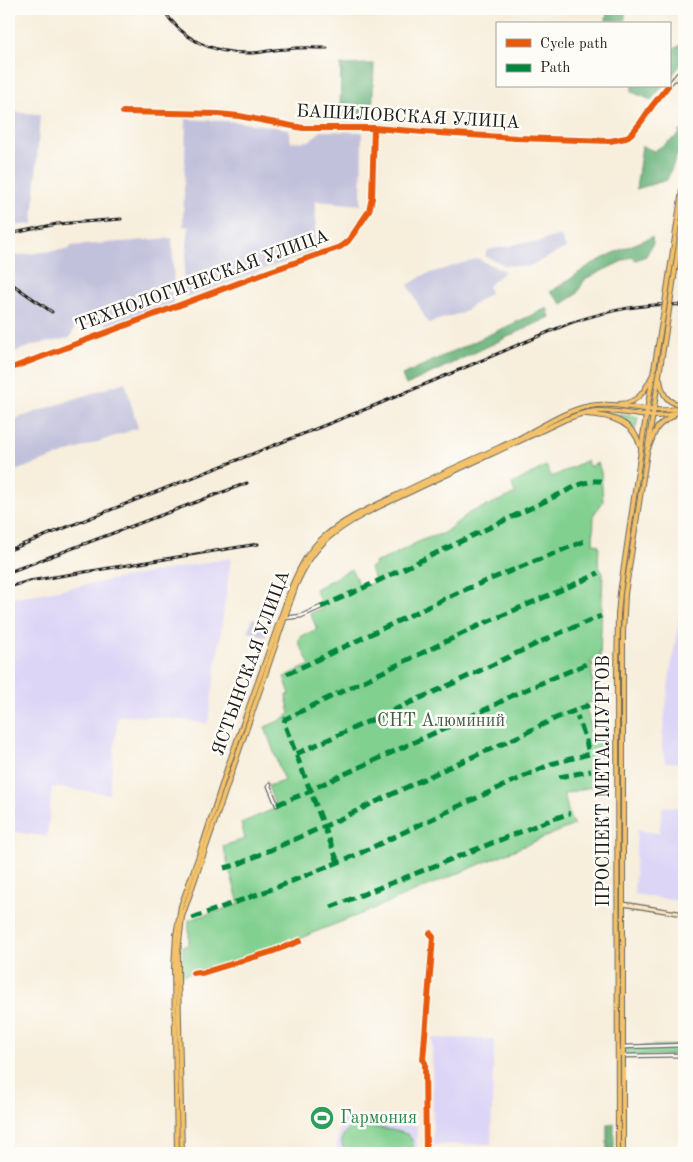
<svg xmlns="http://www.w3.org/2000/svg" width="693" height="1162" font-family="'Old Standard TT',serif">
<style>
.built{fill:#ddd5f6}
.industrial{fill:#c2c1dc}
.green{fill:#82d090;stroke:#4f7656}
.forest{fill:#69b27a;stroke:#42674b}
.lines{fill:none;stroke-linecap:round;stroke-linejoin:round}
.minor-casing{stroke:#69665f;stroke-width:5}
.secondary-casing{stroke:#69665f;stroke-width:5.5}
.primary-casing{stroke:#69665f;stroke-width:6}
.minor{stroke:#fff;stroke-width:2.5}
.secondary{stroke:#fbe7c3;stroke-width:3}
.primary{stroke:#f4c26a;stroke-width:4}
.rail-casing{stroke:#1c1c1c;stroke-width:3}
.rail{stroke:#fdfcf7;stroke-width:1;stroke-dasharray:4;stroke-linecap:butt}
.primary-bridge-casing{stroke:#69665f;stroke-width:6;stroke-linecap:butt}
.primary-bridge{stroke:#f4c26a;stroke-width:4}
.quiet{stroke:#00873e;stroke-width:5;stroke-dasharray:10 5;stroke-linecap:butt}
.cycleway-casing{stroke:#fdfcf7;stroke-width:9}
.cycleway{stroke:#e8590c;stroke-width:6}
.labels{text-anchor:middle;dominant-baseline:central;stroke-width:5;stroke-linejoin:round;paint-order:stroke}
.street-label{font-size:18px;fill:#1c1c1c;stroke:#fdfcf7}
.park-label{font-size:18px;fill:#405b45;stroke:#fdfcf7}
.leisure-label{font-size:18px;fill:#27864d;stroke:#fdfcf7;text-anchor:start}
</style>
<rect width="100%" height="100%" fill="#fdfcf7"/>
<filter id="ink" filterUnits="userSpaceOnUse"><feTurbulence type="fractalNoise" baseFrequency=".02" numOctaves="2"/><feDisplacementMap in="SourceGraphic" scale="10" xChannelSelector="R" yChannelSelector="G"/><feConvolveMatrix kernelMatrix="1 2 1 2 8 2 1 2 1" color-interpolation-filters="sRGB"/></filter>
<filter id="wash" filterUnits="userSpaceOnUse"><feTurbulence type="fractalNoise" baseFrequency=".0096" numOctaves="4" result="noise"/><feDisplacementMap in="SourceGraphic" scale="20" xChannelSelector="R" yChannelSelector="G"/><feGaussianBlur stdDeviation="1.12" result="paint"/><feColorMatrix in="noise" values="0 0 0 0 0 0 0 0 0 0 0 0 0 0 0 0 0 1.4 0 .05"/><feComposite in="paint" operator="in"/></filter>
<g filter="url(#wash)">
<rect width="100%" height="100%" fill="#f7eedc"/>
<g class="built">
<path d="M231,558L208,724L161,717L118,716L109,794L52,787L47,837L9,831V599Z"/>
<path d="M684,589V763L665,762L662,747V738L670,673Z"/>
<path d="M663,806L684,808V902L634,894L637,830L659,833Z"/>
<path d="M432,1038L494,1039L491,1144L433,1145Z"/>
<path d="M340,1117L417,1126V1153H336Z"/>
</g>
<g class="industrial">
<path d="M9,112L40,114L33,224L9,226Z"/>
<path d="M186,119L238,122L288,129L291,142L309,141L321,131L362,132L361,205L316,201L315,251L186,298L183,283L189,227L183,226Z"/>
<path d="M560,235L566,248L528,267L504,265L485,256L487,250L510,246L523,242L535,243Z"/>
<path d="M172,238L174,288L171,289L174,304L108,328L105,322L92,327L76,325L70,338L34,345L9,354V256L70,249V246Z"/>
<path d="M479,258L480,260L505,271L488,286L490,293L462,313L428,323L408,285L424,275Z"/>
<path d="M125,382L138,428L9,473V421Z"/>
<path d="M252,618L270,624L266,637L248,632Z"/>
</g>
<g class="green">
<path d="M604,413L638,417L636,428L634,430L620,420Z"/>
<path d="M587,460L589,467L598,463L601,472L603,502L594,514L593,543L599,545L598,565L603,573L600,658L591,661L593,688H597L598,701L585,704L593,734H601V755L590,758L594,786L564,794L570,818L574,825L361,914L310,934L300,939L227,965L182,975L183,946L189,945V920L239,904L223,846L245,839L241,823L276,808L268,786L284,781L265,727L281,720L282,719L290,714L286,696L290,694L284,677L310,665L298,641L302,636L317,629L310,613L323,608L315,589L351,569L361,588L376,581L370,568L375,565L374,563L387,558L422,540L444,533L469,513L515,494L512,484L546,466L552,477Z"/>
<path d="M684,1045V1055L623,1056V1047Z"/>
<path d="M354,1126C362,1126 402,1130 408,1135C414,1140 414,1147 411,1153H347C338,1144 341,1131 354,1126Z"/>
</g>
<g class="forest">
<path d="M607,9H625V20H606Z"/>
<path d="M684,43V61L669,79V49H674Z"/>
<path d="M367,64H374L372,119L344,120L340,115L341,65Z"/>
<path d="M632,86H663L651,100L632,92Z"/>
<path d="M680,131H684V138L667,180L636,189L642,146L654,151L679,135Z"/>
<path d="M652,237L653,243L646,256L636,260L631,257L585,279L576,295L562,304L550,292L566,282L590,265L620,250Z"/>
<path d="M547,308L550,317L406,385L402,375Z"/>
<rect x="607" y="1124" width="7" height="29"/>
</g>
</g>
<g filter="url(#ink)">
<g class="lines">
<g class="minor-casing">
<g id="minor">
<path d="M669,85L684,67"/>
<path d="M123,112L218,114L239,116L303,128H374L424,132L517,138L610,141L626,138L633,132L641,122L652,106L668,86"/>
<path d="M9,369L268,272L340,247L348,241L354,233L369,211L372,198L374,128"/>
<path d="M285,618L301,616L321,607"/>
<path d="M270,784L269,786L277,805"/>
<path d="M193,973L198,972L202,973L271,952L300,941"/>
<path d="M623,1047L684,1045"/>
<path d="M623,1056L684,1055"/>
<path d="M426,1153L425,1063L423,1060L433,937L430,933"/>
</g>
</g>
<g class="secondary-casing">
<g id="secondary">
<path d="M678,75L684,76"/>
<path d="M674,79H680L684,81"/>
<path d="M623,904L684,914"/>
</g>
</g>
<g class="primary-casing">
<g id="primary">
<path d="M667,290L684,178"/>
<path d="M672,291L684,209"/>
<path d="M660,379C662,394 667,405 684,404"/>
<path d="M620,404C638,403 645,391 652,376"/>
<path d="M586,414C608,415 634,421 640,446"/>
<path d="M648,449C657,429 653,427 673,416"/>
<path d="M9,1150L40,1153"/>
<path d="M177,1153L174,968L176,935L181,906L203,844L228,766L292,586C300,567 309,549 325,536C345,519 368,509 391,498C433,477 476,458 518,439C540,428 566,410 590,406C622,400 651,417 684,407"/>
<path d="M182,1153L178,977V952L182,917L296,585C304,567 313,551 328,538C350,519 384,504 410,492C462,467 514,444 566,419C578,415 590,410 603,411C633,411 655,423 684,410"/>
<path d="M618,1153L617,675L618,615L620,593L646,416L663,316"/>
<path d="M623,1153V633L625,594L668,317"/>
</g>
</g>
<use href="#minor" class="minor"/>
<use href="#secondary" class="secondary"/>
<use href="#primary" class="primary"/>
<g class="rail-casing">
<g id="rail">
<path d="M163,9C183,42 215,54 253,53C264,52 276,49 287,49C300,47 314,48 327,48"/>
<path d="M9,234L57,224L121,219"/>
<path d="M9,282L52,312"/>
<path d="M9,550L376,405L570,323C607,311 645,302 684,305"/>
<path d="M9,572L247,483"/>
<path d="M9,587L29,581L258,544"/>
</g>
</g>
<use href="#rail" class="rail"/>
<g class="primary-bridge-casing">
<g id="primary-bridge">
<path d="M663,316L667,290"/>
<path d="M668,317L672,291"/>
</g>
</g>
<use href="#primary-bridge" class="primary-bridge"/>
<g class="quiet">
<path d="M321,607L363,588L581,484L592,481H601"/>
<path d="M287,674L459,592L587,540"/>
<path d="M296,754L456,682L555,635L601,616"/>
<path d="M559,777L591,771"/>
<path d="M277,805L283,802L311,791L312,789L491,707L513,695L591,662"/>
<path d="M338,862L284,723L285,719L478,626L591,577L598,573"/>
<path d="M224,868L236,865L325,826L447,768L509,741L556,718L597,702"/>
<path d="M331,907L545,822L570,813"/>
<path d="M192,918L275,888L356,855L457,807L551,764L589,754L585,737L577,716"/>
</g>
<g class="cycleway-casing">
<g id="cycleway">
<path d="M123,112L218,114L239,116L303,128H374L424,132L517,138L610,141L626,138L633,132L641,122L652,106L668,86"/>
<path d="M9,369L268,272L340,247L348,241L354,233L369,211L372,198L374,128"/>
<path d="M193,973L198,972L202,973L271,952L300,941"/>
<path d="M426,1153L425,1063L423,1060L433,937L430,933"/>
</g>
</g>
<use href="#cycleway" class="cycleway"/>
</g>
</g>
<defs>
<g id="stadium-disc" transform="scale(1.25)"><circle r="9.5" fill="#2e9e5b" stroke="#fdfcf7"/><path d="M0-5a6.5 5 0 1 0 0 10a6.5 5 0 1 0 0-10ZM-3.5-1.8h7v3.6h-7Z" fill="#fff"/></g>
</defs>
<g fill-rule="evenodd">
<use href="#stadium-disc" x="322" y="1118"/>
</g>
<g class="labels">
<g class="street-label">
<text transform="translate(408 117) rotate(3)">БАШИЛОВСКАЯ УЛИЦА</text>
<text transform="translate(202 281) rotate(-20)">ТЕХНОЛОГИЧЕСКАЯ УЛИЦА</text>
<text transform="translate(251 663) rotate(-70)">ЯСТЫНСКАЯ УЛИЦА</text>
<text transform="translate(604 781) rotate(-90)">ПРОСПЕКТ МЕТАЛЛУРГОВ</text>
</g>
<g class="park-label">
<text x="441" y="721">СНТ Алюминий</text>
</g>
<g class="leisure-label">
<text x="340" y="1118">Гармония</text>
</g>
</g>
<rect width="693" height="1162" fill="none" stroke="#fdfcf7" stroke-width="30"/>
<rect x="496" y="22" width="175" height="65" fill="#fdfcf7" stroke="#a3a29f"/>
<rect x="506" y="39" width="25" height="8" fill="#e8590c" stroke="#a3a29f"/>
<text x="540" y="48" font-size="15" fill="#1c1c1c">Cycle path</text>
<rect x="506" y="64" width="25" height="8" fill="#00873e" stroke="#a3a29f"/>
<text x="540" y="72" font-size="15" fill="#1c1c1c">Path</text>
</svg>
